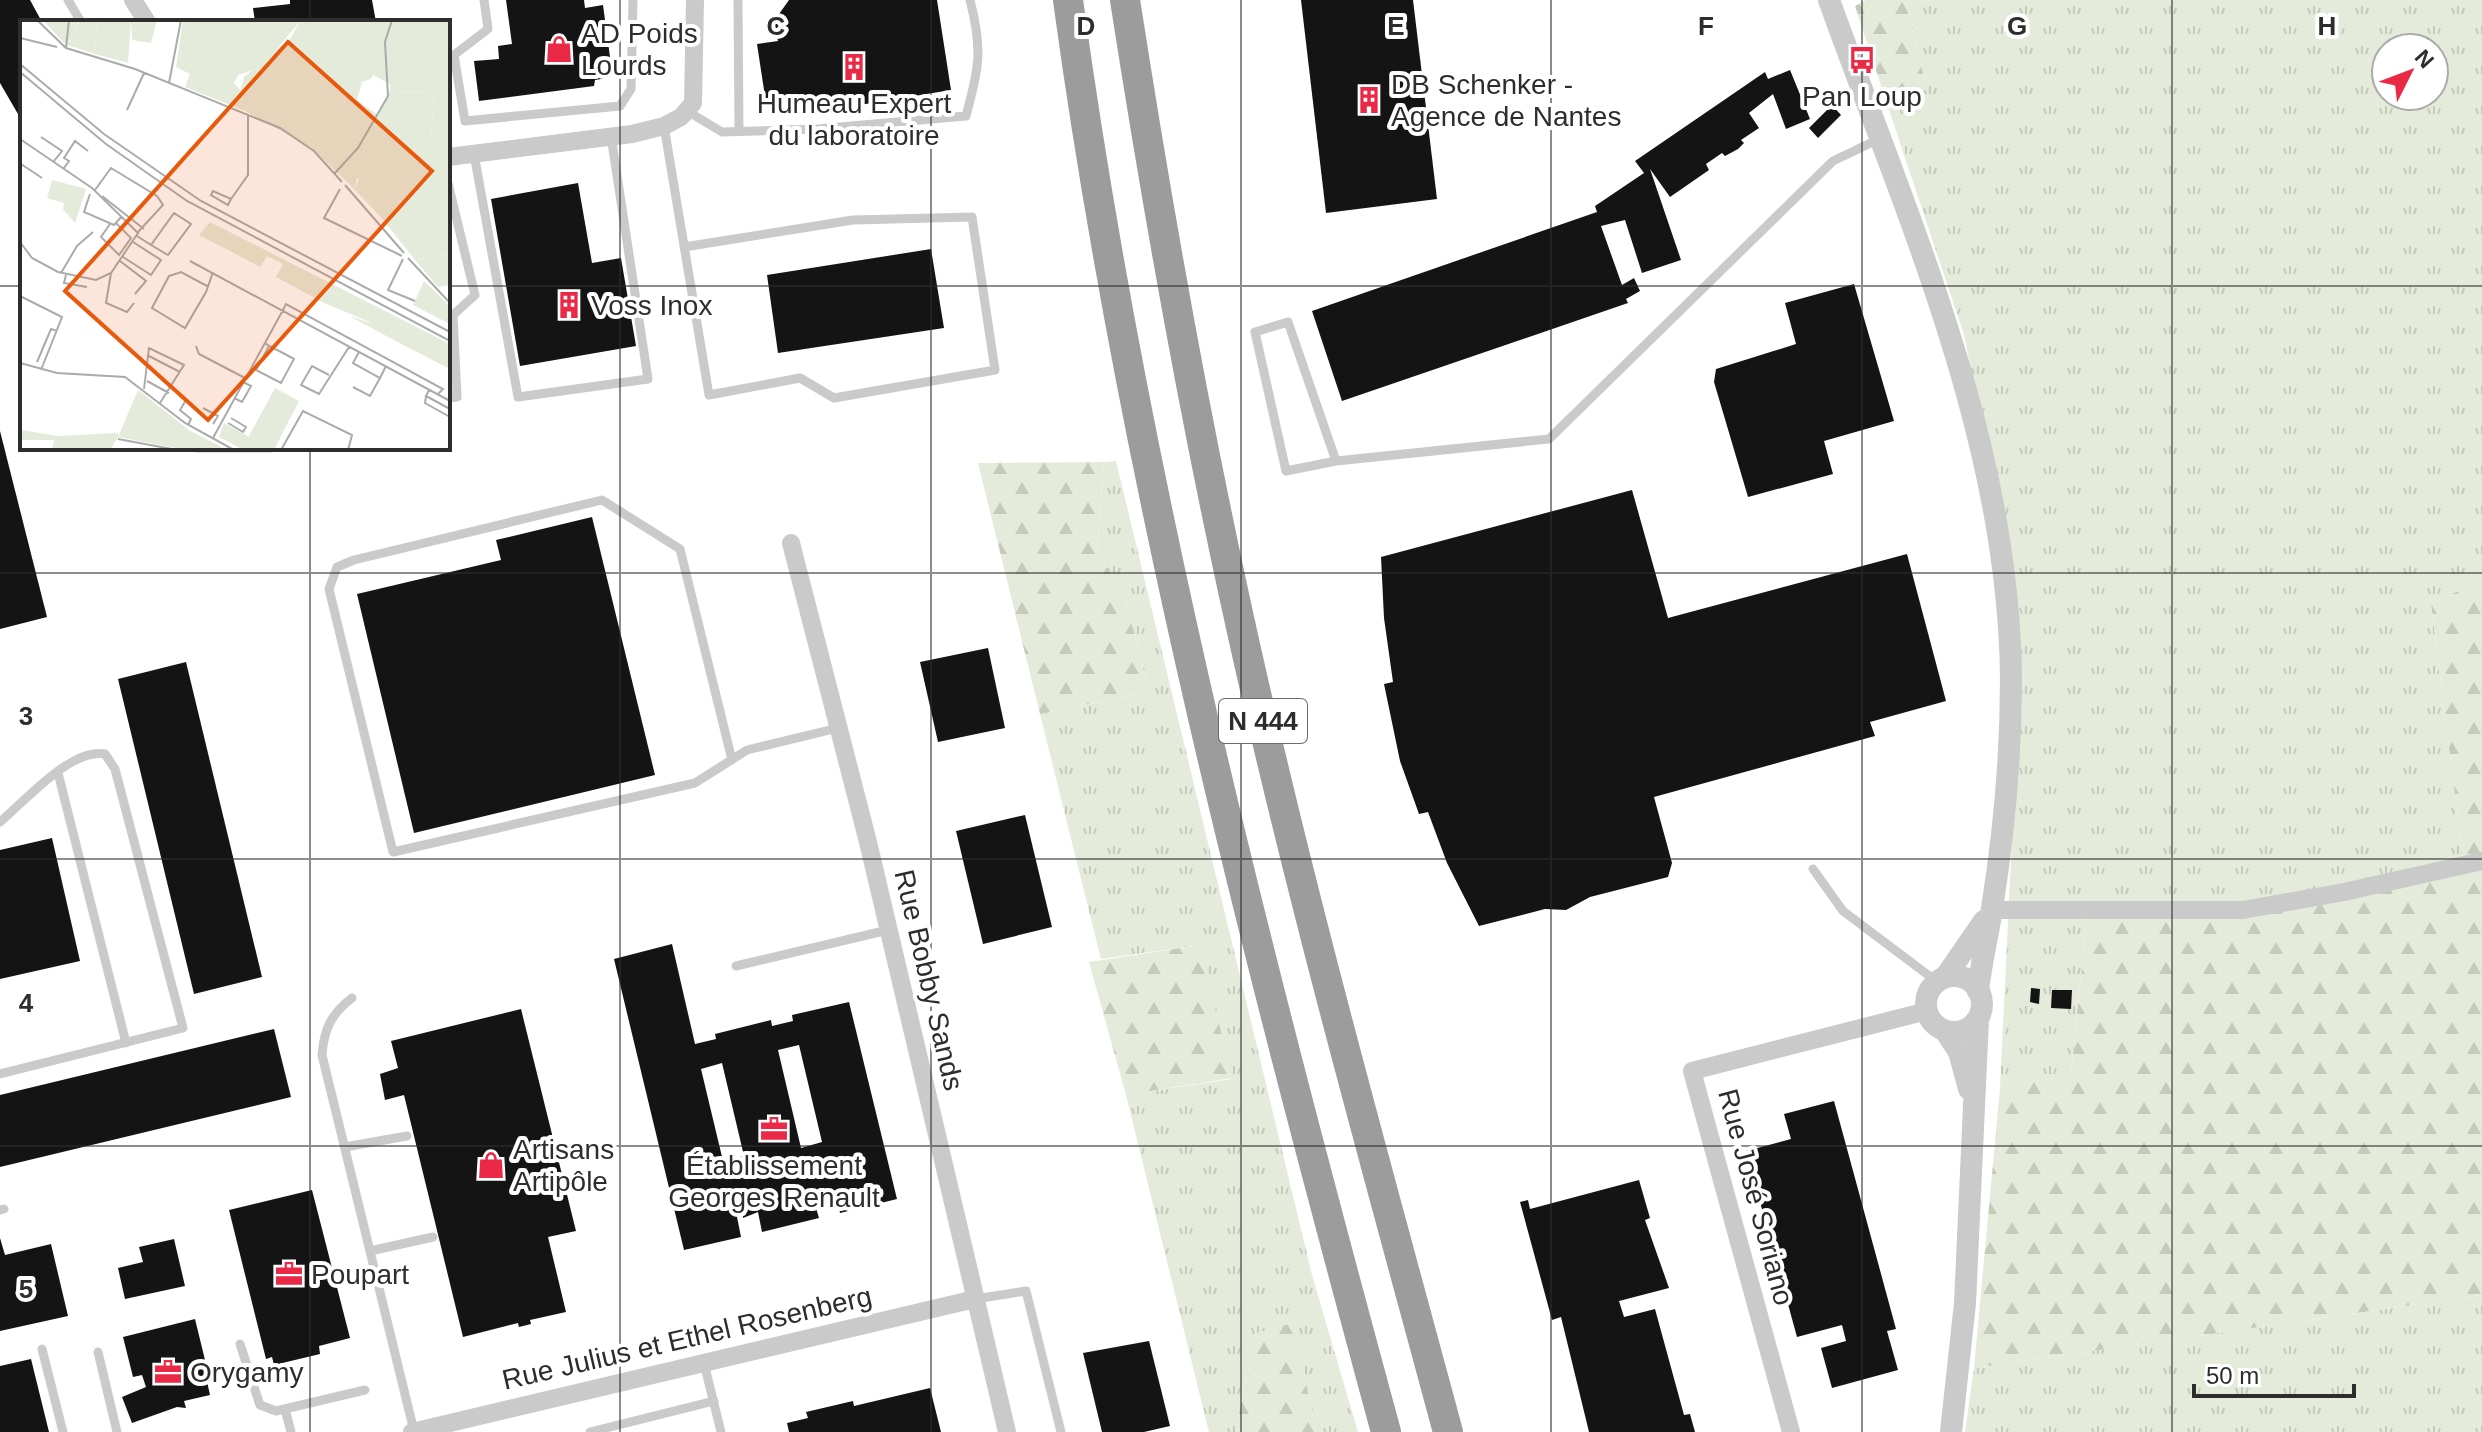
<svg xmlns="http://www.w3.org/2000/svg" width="2482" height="1432" font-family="Arial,sans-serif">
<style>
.grass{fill:url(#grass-tufts);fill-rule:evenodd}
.forest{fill:url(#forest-firs)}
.building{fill:#141414;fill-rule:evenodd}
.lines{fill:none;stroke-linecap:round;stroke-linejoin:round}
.service{stroke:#cacaca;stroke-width:9}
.minor{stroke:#cacaca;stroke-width:18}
.tertiary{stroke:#cacaca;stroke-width:22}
.trunk{stroke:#9c9c9c;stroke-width:30}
.grid{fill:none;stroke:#2d2d2d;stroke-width:2;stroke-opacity:0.55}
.labels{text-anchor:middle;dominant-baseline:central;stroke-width:8;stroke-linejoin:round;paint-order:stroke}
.shield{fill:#fff;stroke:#6c6c6c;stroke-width:2}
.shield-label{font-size:26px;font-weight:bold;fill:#2d2d2d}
.poi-label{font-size:28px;fill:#2d2d2d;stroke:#fff;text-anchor:start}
.street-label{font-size:28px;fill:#2d2d2d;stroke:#fff}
.inset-road{fill:none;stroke:#ababab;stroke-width:2}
.view{fill:#e8590c;fill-opacity:0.15;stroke:#e8590c;stroke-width:4}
.inset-edge{fill:none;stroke:#2d2d2d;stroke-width:4}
.grid-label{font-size:26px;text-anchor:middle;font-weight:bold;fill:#2d2d2d;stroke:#fff;stroke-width:8;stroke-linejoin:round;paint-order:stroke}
</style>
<defs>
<pattern id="grass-tufts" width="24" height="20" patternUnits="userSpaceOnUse" patternTransform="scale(2)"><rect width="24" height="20" fill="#e5ebda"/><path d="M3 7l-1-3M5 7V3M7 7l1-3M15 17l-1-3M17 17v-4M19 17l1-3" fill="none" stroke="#c5cabb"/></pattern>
<pattern id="forest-firs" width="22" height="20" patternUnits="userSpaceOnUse" patternTransform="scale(2)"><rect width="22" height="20" fill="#e5ebda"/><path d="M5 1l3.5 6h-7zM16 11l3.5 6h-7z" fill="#c5cabb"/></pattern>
</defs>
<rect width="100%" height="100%" fill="#fff"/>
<g class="grass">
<path d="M1931,0H2482V581L2431,603L2464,868L2246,914L2087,916L2071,1075L2000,1088L2014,797L2006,537L1964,335L1887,104L1927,89L1906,5ZM2386,48H2434V96H2386Z"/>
<path d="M1116,461L1312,1275L1358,1432H1316L1294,1324L1256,1333L1235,1432H1209L1126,1095L1231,1079L1200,945L1101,959L1040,714L1149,692L1125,598L1097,549L1104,462Z"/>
<path d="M2482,1295V1432H1965L1974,1368Z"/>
</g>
<g class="forest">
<path d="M1866,0H1931L1906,5L1927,89L1887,104L1855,6Z"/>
<path d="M1104,462L1097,549L1125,598L1149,692L1040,714L978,463Z"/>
<path d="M2482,581V1295L1974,1368L2000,1088L2071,1075L2087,916L2246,914L2464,868L2431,603Z"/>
<path d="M1200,945L1232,1078L1126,1095L1089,962Z"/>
<path d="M1294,1323L1316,1432H1235L1256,1333Z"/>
</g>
<g class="building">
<path d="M0,0H30L42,22H22V121L0,83Z"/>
<path d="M290,0H372L376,22H255L253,8L290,4Z"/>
<path d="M506,0H584L585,8L603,5L612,72L607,78L595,80L594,86L479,101L474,61L499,59L498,46L512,44Z"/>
<path d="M789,0H937L951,90L805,114L783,116L773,111L766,103L757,44L778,41L774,21Z"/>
<path d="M1301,0H1413L1437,199L1326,213Z"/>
<path d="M1790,70L1810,119L1786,129L1773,94L1749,113L1759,128L1741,140L1744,143L1738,149L1725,156L1722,153L1706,164L1709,170L1670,197L1650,169L1681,260L1642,273L1625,220L1601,226L1622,285L1634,278L1640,291L1626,299L1628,303L1342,401L1312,311L1597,212L1595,206L1644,173L1635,161L1765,72L1768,79Z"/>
<path d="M1832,105L1841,115L1818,138L1809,128Z"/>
<path d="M578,183L592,263L621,258L636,346L520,366L491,199Z"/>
<path d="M931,249L944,328L778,353L767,275Z"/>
<path d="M1854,284L1894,421L1824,441L1833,474L1748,497L1714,382L1716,369L1796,344L1785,303Z"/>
<path d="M0,431L47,617L0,629Z"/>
<path d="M1632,490L1668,618L1907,554L1946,701L1870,722L1875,736L1654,797L1672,863L1668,877L1590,897L1566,910L1545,909L1479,926L1447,863L1428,812L1419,814L1400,761L1384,684L1393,682L1384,618L1381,557Z"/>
<path d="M592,517L655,775L414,833L357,594L501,560L496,540Z"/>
<path d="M988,648L1005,728L938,742L920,662Z"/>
<path d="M186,662L262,977L194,994L118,679Z"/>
<path d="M1025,815L1052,927L983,944L956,831Z"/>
<path d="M52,838L80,961L0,979V850Z"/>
<path d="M672,944L695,1044L716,1039L715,1034L771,1020L772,1026L793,1021L792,1015L849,1002L897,1199L840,1213L836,1193L813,1198L819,1218L762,1232L758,1212L743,1218V1215L737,1217L741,1237L684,1250L614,959ZM799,1045L822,1142L801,1148L778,1050ZM722,1063L744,1156L723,1161L701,1069Z"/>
<path d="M2031,988L2040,989L2039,1004L2030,1002Z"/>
<path d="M2052,990H2072L2071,1009L2051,1008Z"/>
<path d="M521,1009L576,1231L548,1237L566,1312L530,1320L531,1324L519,1327L518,1323L463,1337L404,1095L385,1100L380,1074L398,1068L391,1041Z"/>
<path d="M274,1029L291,1097L0,1167V1095Z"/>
<path d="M1834,1101L1896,1329L1887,1331L1898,1370L1832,1388L1821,1348L1846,1341L1842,1325L1797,1337L1746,1151L1791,1139L1784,1114Z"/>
<path d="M1639,1180L1650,1218L1645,1220L1669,1288L1619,1301L1624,1317L1655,1309L1684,1415L1690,1414L1695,1432H1589L1561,1317L1552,1320L1520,1202L1528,1200L1530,1209Z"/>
<path d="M312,1190L350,1338L319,1346L320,1354L274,1365L272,1357L266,1359L229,1210Z"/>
<path d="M0,1238L5,1255L51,1244L68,1316L0,1331Z"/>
<path d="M174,1239L185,1286L125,1299L118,1268L143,1262L139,1247Z"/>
<path d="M195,1319L205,1360L198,1361L200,1369L204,1368L210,1395L184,1401L186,1408L177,1407L132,1423L122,1397L146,1387L142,1375L133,1377L123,1337Z"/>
<path d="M1149,1341L1170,1426L1144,1432H1102L1083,1353Z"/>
<path d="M31,1359L49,1432H0V1366Z"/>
<path d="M930,1388L941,1432H789L787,1423L808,1418L806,1412L853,1401L854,1406Z"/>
</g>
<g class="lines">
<g class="service">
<path d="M68,0L81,22"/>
<path d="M484,0L488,29L454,55L465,121L620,106L631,89L633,0"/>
<path d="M738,0L739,131"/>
<path d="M687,111L722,132L817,129L966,116C979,66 983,51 970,0"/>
<path d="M664,126L709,395L800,378L834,398L995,370L972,217L853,220L684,247"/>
<path d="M474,154L518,397L648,379L611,136"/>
<path d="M448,183L475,295L453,315L457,397L448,398"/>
<path d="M197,448H270"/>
<path d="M1336,461L1286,471L1255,332L1288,322L1336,461L1549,439L1833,161L1879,139"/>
<path d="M732,760L680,549L602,500L354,560L337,567L329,589L393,852L695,783L747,750L838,728"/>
<path d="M58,773L126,1043"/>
<path d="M0,822C25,801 72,747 105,754L115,769L183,1028L0,1074"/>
<path d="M1813,869L1843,911L1936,981"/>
<path d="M736,966L888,930"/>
<path d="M352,998C331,1014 324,1029 322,1055L414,1431"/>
<path d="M345,1147L407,1136"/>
<path d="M0,1210L4,1209"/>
<path d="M370,1251L433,1237"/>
<path d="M975,1299L1026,1291L1061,1432"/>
<path d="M240,1344L260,1405L276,1411L365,1390"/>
<path d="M42,1349L63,1432"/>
<path d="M98,1352L117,1432"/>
<path d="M704,1363L721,1432"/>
<path d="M285,1409L291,1432"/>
<path d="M590,1432L714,1401"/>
</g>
<g class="minor">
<path d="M133,0L147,22"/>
<path d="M448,157L632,134L664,126L681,117L693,103L695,0"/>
<path d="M791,543L868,842L1007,1432"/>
<path d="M1992,910H2243L2344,892L2482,861"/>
<path d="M412,1432L975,1299"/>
<path d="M1791,1432L1692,1071L1927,1011"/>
</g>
<g class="tertiary">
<path d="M1829,0C1908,220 2009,441 2011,679C2011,755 2004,833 1992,908C1988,936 1981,963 1978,991"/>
<path d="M1946,976L1984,921"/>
<circle cx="1954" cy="1004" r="28"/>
<path d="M1946,1032L1959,1052L1969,1089"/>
<path d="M1951,1432L1965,1303L1978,1019"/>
</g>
<g class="trunk">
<path d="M1068,0C1134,485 1258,960 1386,1432"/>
<path d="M1125,0C1156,199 1191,398 1234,595C1295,877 1373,1154 1448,1432"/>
</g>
</g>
<path class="grid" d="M310,0V22M620,0V1432M931,0V1432M1241,0V1432M1551,0V1432M1862,0V1432M2172,0V1432M0,286H22M448,286H2482M310,448V1432M0,573H2482M0,859H2482M0,1146H2482"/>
<defs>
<g id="shop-bare" transform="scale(2.16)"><path d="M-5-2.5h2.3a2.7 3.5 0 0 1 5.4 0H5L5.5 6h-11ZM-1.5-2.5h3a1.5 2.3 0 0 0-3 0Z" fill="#ea2947" stroke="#fff" stroke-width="2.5" paint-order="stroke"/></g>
<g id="bus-bare" transform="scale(2.16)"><path d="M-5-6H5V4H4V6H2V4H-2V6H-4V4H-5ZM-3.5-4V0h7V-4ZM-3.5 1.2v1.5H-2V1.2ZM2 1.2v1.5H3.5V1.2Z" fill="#ea2947" stroke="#fff" stroke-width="2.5" paint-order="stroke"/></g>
<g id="building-bare" transform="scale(2.16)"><path d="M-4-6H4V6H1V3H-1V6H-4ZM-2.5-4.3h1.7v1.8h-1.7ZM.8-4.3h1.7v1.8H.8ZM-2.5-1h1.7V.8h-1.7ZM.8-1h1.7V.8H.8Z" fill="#ea2947" stroke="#fff" stroke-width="2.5" paint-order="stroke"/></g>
<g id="office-bare" transform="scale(2.16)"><path d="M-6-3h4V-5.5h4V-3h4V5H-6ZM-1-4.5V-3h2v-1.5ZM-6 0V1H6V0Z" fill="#ea2947" stroke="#fff" stroke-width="2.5" paint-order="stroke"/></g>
</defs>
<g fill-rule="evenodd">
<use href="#shop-bare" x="559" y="49"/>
<use href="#bus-bare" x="1862" y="60"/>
<use href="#building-bare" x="854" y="67"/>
<use href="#building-bare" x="1369" y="100"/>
<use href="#building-bare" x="569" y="305"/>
<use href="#office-bare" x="774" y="1129"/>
<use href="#shop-bare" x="491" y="1165"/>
<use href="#office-bare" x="289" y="1274"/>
<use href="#office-bare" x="168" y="1372"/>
</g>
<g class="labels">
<rect class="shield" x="1219" y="699" width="88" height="44" rx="6"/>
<g class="shield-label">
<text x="1263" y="721">N 444</text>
</g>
<g class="poi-label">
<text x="581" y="33">AD Poids<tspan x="581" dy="32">Lourds</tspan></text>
<text x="1391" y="84">DB Schenker -<tspan x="1391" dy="32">Agence de Nantes</tspan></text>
<text x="1862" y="96" text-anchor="middle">Pan Loup</text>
<text x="854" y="103" text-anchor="middle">Humeau Expert<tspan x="854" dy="32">du laboratoire</tspan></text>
<text x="591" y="305">Voss Inox</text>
<text x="513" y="1149">Artisans<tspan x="513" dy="32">Artipôle</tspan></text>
<text x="774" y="1165" text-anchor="middle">Établissement<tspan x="774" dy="32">Georges Renault</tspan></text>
<text x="311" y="1274">Poupart</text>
<text x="190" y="1372">Orygamy</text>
</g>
<g class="street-label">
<text transform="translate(929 980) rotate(77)">Rue Bobby Sands</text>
<text transform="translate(1756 1197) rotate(75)">Rue José Soriano</text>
<text transform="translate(687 1338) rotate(-13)">Rue Julius et Ethel Rosenberg</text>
</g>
</g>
<g transform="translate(20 20)">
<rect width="430" height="430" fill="#fff"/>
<path d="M58,0H77L75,34L44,24L55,18ZM111,0H137L131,23L112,20ZM163,0H232L258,12L234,45L160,20ZM281,0H430V234L395,240L360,196L411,120L414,71L370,72V64L353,55L351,59L333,56L324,82L354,102L334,169L291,127L225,91L227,86L217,80L224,57L270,19ZM190,202L430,324V330L377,302L368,317L329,296L351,303L356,296L294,261L291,265L304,283L256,257L263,244L247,236L240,247L210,231L217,218ZM118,370L169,410L207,430H166L98,417ZM204,403L229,417L222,429L199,417Z" fill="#e5ebda"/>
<path d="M23,0H58L55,18L44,23ZM77,0H111L108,43L75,34ZM232,0H281L242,47L218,55L214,63L222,72L217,80L227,86L225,91L165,67L170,54L156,47L160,20L234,44L258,12ZM333,56L351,59L342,62L337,80L358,95L369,72L414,71L411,120L360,196L334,169L339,160L324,144L353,102L324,82ZM32,160L66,169L55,203L43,189L44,183L27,178ZM190,202L217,218L210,231L179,215ZM430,234V265L418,267L395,240ZM294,261L315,273L357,296L352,303L304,283L291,265ZM404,261L430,286V304L393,285ZM377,302L430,330V349L368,317ZM255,368L279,381L254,430L222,429ZM3,410L37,416L98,413V417L90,430H32L34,420H0Z" fill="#e5ebda"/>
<path class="inset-road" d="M17,0L46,28L115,49L260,108L294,131L322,162M0,18L37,27M46,28L49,0M0,44L84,114L181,181L430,312M0,52L86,124L167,181L430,321M149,63L161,0M107,90L124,53M21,117L42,131L34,141M0,119L72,168L118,213L91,253L76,260L38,252L12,238L0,222M1,144L22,158M44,148L49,141L44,138L55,121L68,131M315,153L338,128L368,76L365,22L372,0M325,165L384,233M320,169L304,198L382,236M75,170L91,148L137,176L143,185L118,212M70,174L64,192L94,205L102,196M82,176L124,209M211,179L208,185L191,175L193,171L211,179L228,155V95M90,204L81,217L99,235L111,218L96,203M117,216L131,225L148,235L171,204L154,193L131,225M103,237L131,255L141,240L113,222M388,238L430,283M383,239L368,270L395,281M100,241L126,261L115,274M170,241L430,381M41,253L57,226L73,212M91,253L86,283L107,292L114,283M46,255L44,263L67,267M187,266L161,252L149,256L132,288L165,308L186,272L193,252M0,276L42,297L21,350M263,290L266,284L423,369L418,374M245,323L249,326L263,333L274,339L261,363L236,350L249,326M176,326L179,334L225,358M339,332L333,343L360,358L366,346M127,335L160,352M17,342L31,309L37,311M0,343L37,353L105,357L165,403L214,430M309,355L292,346L281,365L299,374L329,327M127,361L149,373M333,367L350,376L360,358M124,369L129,328L164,345L140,383M409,370L406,376L430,389M406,376L405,383L430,397M214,378L222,382L231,366L223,362M166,380L160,390L171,399L168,405M183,388L198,396L193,404M208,403L223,412L226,407L211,398M193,418L263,290M98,419L157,430M261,430L283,391L332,415L328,430"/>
<path class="view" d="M268,22L412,151L188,400L45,271Z"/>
<rect width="430" height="430" class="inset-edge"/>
</g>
<g class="grid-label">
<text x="776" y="35">C</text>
<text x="1086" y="35">D</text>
<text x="1396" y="35">E</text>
<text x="1706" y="35">F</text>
<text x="2017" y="35">G</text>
<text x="2327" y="35">H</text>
<text x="26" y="725">3</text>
<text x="26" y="1012">4</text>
<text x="26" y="1298">5</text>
</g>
<g transform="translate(2410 72) rotate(48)"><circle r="38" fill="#ffffff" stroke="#ababab" stroke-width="2"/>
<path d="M0-6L14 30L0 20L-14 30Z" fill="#ea2947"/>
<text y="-12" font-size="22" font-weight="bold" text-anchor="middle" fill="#2d2d2d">N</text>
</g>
<path d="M2194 1384v12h160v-12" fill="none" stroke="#2d2d2d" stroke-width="4"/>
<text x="2206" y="1384" font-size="24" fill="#2d2d2d" stroke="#ffffff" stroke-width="6" paint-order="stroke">50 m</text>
</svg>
